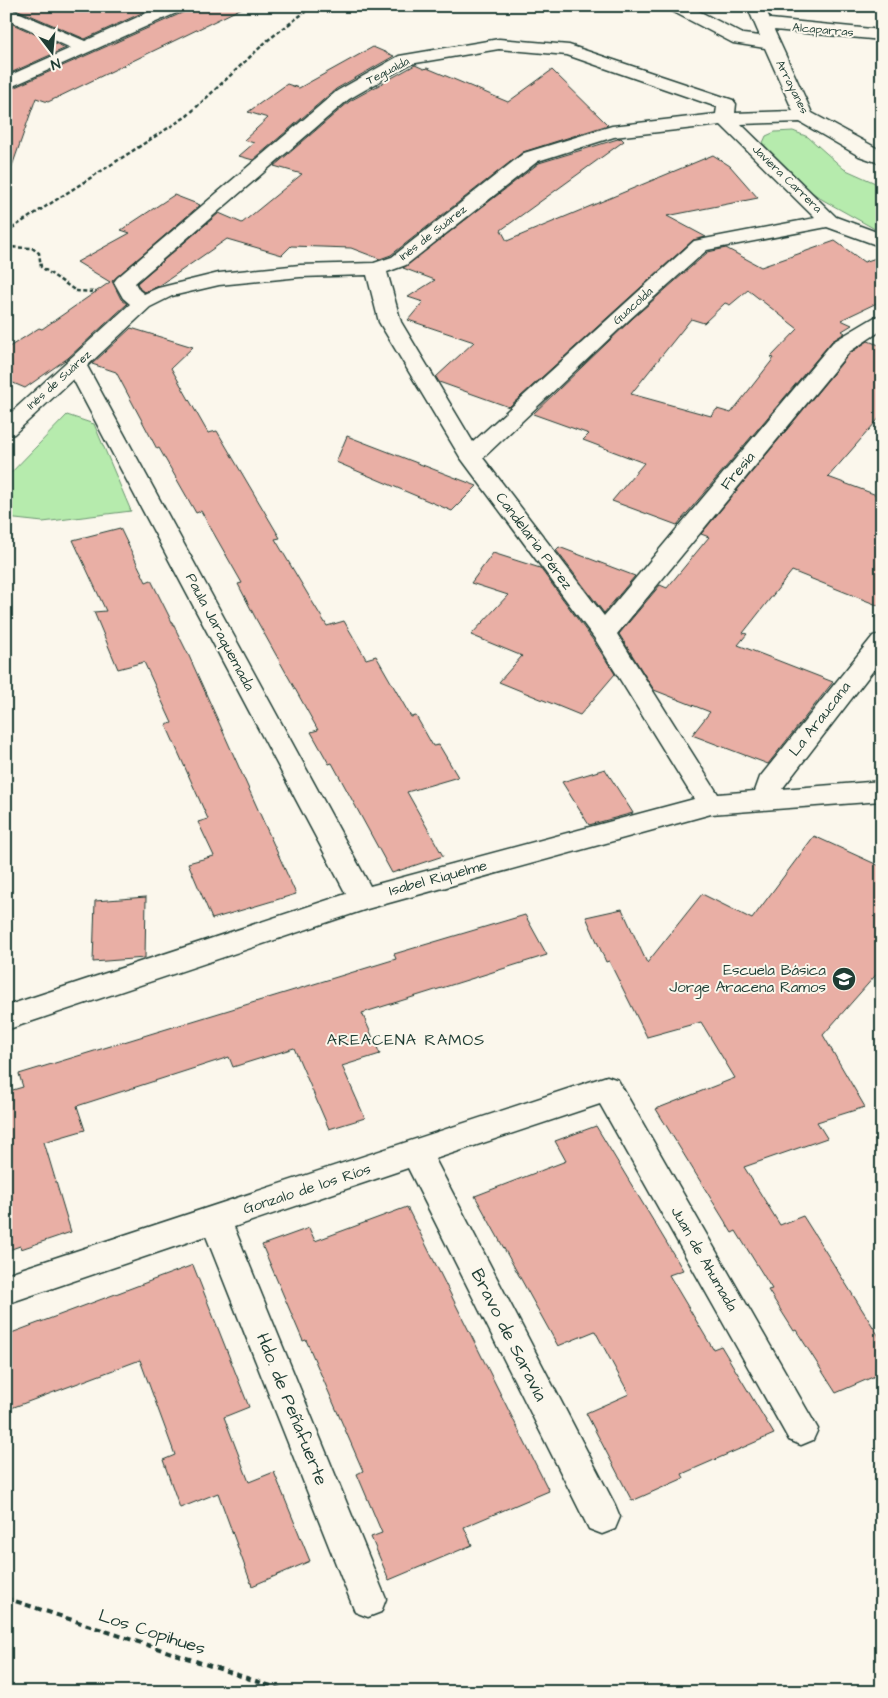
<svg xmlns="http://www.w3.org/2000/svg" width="888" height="1698" font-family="'Architects Daughter',sans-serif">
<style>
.green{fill:#b6ebad;stroke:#6a9470}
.building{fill:#e9afa5;stroke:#1f3d34;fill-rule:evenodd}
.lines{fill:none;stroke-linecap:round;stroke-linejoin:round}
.minor-casing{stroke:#1f3d34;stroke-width:3}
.path-far1{stroke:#1f3d34;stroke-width:2.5;stroke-dasharray:4 2.5;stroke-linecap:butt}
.path{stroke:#1f3d34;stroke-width:4;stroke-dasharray:6 4.5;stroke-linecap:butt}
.minor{fill:#fbf7ec;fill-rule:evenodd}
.labels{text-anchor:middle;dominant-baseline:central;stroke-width:4;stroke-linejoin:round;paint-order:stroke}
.far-street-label{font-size:12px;fill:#1f3d34;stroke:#fbf7ec}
.street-label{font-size:15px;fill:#1f3d34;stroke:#fbf7ec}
.poi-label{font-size:15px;fill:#1f3d34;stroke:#fbf7ec;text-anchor:end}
.neighbourhood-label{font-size:16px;letter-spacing:1px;fill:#1f3d34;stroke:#fbf7ec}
.near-street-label{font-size:18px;fill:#1f3d34;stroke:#fbf7ec}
</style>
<rect width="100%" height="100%" fill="#fbf7ec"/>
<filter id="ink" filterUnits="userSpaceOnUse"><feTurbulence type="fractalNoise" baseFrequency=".02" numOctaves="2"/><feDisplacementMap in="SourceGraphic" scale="10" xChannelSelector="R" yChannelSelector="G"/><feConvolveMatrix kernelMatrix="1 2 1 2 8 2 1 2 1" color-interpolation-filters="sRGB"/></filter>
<g filter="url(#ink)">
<g class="green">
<path d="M793,131L808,137L844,169L882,186V233L823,200L786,174L762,145L766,136L775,132Z"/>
<path d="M67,415L94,424L131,511L43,522L6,518V478Z"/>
</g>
<g class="building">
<path d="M9,6H157L85,39Z"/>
<path d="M187,6H246L48,102L36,98L11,169L6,168V91L184,12Z"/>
<path d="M6,21L66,48L6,75Z"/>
<path d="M373,47L394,56L336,89L253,160L239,156L254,143L244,140L268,118L248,112L287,84L299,88Z"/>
<path d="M415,65L424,69L427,68L508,102L552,70L608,125L523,152L391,255L380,259L351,248L291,246L282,255L227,239L159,286L144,292L140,289L137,283L219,213L242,223L302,174L274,166L350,101Z"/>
<path d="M621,138L624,141L501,230L507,241L713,155L730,166L758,198L667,216L706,237L693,240L509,407L439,382L436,377L474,342L408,320L423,302L408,297L435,280L403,268L539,163Z"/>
<path d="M174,195L200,205L112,281L121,299L127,304L68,358L25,388L6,380V349L39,328L42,329L110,282L77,262L130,233L121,230Z"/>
<path d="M835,241L864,262L882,256L881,301L841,320L852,325L842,331L845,333L832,341L677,525L612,501L644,463L583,440L589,434L533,414L633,318L708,252L726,248L761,267ZM748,290L798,329L771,357L774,358L731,413L717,409L711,416L631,394L691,319L704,323L725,303L730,305Z"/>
<path d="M131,328L193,347L171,368L208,433L217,431L280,538L275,539L313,603L327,626L344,621L366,659L376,656L411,717L416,716L433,746L439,745L458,777L407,792L443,856L392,873L332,763L329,764L311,732L318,730L256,619L238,584L242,583L201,511L196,513L159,448L157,449L116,372L92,364Z"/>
<path d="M868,341L882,346V415L828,477L882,497V607L792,571L743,633L747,634L738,645L833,682L768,764L692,735L710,712L654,690L619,634L660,585L667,588L709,537L701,534L850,353Z"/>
<path d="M347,436L477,486L452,511L336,462Z"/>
<path d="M120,528L146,582L151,580L189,656L296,894L212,919L188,863L214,856L198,822L208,819L166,725L172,723L144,662L118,669L94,612L106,611L73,540Z"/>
<path d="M559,547L635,576L604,613L556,550Z"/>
<path d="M493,553L540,568L593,640L615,674L580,715L499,682L522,656L471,635L508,595L471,583Z"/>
<path d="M605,769L633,813L589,825L562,782Z"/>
<path d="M814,836L882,867V968L823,1035L865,1107L817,1122L827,1138L744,1167L780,1225L803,1216L882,1341V1373L836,1393L796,1330L794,1331L768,1290L772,1289L736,1231L732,1233L656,1109L735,1078L701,1022L647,1037L609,961L606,962L586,917L622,909L647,963L702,894L752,919Z"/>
<path d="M146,897L145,958L93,962L95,901Z"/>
<path d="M525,915L547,955L362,1013L380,1054L342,1066L365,1118L329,1129L294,1048L233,1067L229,1057L77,1106L85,1130L44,1142L71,1232L21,1249L20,1246L6,1251V1092L23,1087L19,1074L396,959L394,954Z"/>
<path d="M596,1126L683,1270L669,1275L713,1349L721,1346L774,1434L682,1474L684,1478L632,1501L586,1413L629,1394L595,1331L558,1346L475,1196L566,1161L555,1141Z"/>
<path d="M407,1207L549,1491L464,1527L472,1545L389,1580L371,1537L382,1533L357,1474L363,1471L306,1340L303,1341L262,1245L309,1228L315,1241Z"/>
<path d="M193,1265L249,1407L224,1417L249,1482L274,1472L310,1561L252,1586L218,1493L180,1508L163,1460L175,1455L140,1360L6,1410V1335Z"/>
</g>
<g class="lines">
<g class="minor-casing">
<g id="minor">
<path d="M162,6H185L183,10L6,89V77L71,48L6,19V7L85,41Z"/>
<path d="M668,6H689L743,34L760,36L747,6H764L770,19L882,30V40L774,30L812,113L882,151V164L859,156L800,122L741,124L836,217L882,234V247L827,227L707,250L632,317L483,458L604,616L833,342L875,317L882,315V330L849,352L617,634L718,794L755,791L760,777L873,636L882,634V659L782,789L882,781V801L711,814L367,909L6,1030V1006L346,894L73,379L14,434L6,436V417L130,304L123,298L114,282L117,278L337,91L399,56L499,39L569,45L733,100L736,104L735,113L793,111L765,48L733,43L670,10ZM499,49L567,55L717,107L716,114L612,126L524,153L392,257L374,263L300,265L219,273L158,288L144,294L139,290L135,283L349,99L410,64ZM721,125L815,218L694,241L473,442L401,322L387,272L406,265L538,161L614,137ZM367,275L379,322L460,457L595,639L694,799L370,886L87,366L150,307L172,296L219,285L300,277Z"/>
<path d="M607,1076L618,1080L818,1429L813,1440L801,1445L789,1440L600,1104L435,1159L615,1505L620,1517L615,1529L602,1534L589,1529L408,1168L234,1227L386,1599L381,1612L368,1617L355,1612L206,1236L6,1304V1274Z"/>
</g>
</g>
<g class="path-far1">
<path d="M6,232L187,116L268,40L305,12L303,6"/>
<path d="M6,247L32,248L39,253L41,267L76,291L96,292"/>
</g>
<path class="path" d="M6,1598L289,1692"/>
<use href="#minor" class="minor"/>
</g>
</g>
<defs>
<g id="school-disc" transform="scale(1.25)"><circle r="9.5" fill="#1f3d34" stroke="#fbf7ec"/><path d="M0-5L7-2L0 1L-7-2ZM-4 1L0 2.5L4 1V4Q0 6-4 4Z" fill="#fff"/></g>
</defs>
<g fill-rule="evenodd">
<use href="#school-disc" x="844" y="979"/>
</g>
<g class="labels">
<g class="far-street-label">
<text transform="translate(823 30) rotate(5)">Alcaparras</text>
<text transform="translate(388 71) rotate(-27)">Tegualda</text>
<text transform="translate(792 87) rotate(63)">Arrayanes</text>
<text transform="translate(787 179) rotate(44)">Javiera Carrera</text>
<text transform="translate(433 233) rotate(-38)">Inés de Suárez</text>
<text transform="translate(633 306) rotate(-42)">Guacolda</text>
<text transform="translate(59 380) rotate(-42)">Inés de Suárez</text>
</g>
<g class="street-label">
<text transform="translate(738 471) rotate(-50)">Fresia</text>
<text transform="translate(534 541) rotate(53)">Candelaria Pérez</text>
<text transform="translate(220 632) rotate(62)">Paula Jaraquemada</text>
<text transform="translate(820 719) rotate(-52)">La Araucana</text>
<text transform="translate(438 878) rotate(-15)">Isabel Riquelme</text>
<text transform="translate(307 1189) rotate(-18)">Gonzalo de los Ríos</text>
<text transform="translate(704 1259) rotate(60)">Juan de Ahumada</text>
</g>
<g class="poi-label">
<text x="826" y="970">Escuela Básica<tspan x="826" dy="17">Jorge Aracena Ramos</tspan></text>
</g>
<g class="neighbourhood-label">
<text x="406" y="1040">AREACENA RAMOS</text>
</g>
<g class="near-street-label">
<text transform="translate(509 1335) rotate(63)">Bravo de Saravia</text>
<text transform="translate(292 1409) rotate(68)">Hdo. de Peñafuerte</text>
<text transform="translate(152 1632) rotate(18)">Los Copihues</text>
</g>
</g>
<rect width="888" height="1698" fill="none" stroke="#fbf7ec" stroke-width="25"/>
<rect x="12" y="12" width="863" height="1673" fill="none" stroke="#1f3d34" stroke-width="2" filter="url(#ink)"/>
<g transform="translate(52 52) rotate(164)" stroke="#fbf7ec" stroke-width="4" paint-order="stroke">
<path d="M0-4L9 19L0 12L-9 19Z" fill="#1f3d34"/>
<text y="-8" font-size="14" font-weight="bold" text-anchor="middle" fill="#1f3d34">N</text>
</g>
</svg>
